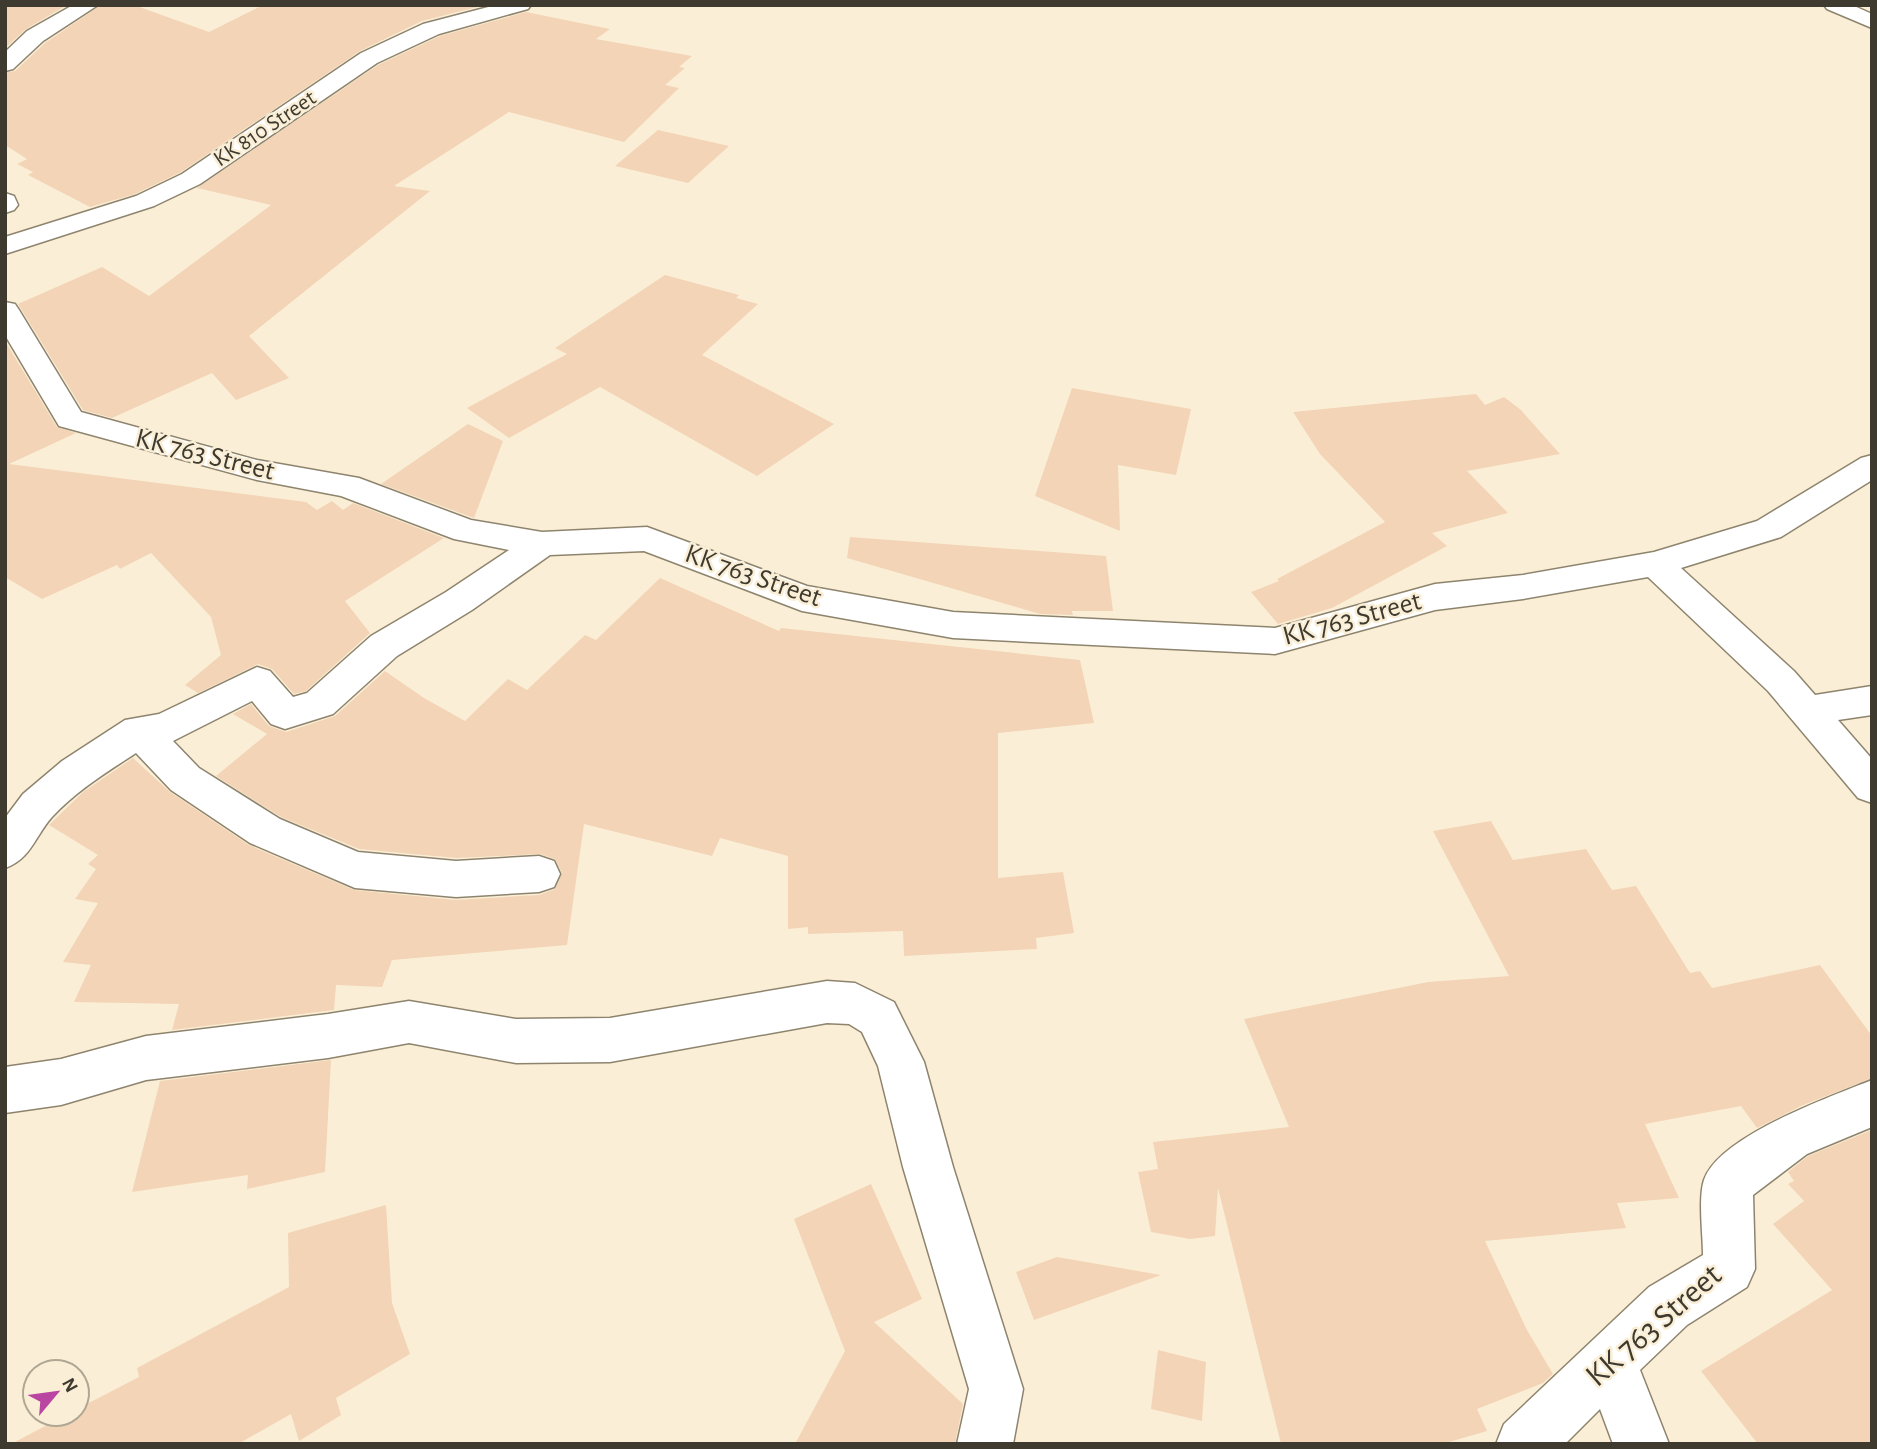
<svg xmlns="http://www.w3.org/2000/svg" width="1877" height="1449" font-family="'Alegreya Sans',sans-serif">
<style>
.building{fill:#f3d4b7}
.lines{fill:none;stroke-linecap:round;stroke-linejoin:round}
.minor-casing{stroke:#8e846e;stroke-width:3}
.minor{fill:#fff;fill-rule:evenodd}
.labels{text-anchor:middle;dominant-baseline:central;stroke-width:5;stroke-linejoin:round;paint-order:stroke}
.far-street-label{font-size:23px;fill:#3e3a30;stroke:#faefd6}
.street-label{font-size:28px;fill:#3e3a30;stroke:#faefd6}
.near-street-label{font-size:33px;fill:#3e3a30;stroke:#faefd6}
</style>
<rect width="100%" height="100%" fill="#faefd6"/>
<g class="building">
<path d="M5,5H67L26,29L5,48Z"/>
<path d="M101,5H134L209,32L263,5H485L422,21L360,51L181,172L135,194L90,207L28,175L33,172L17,164L27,159L5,145V73L15,71L45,43Z"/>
<path d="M526,12L610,29L596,39L692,56L679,67L685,68L665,85L679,88L624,142L509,112L394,186L430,191L249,336L289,378L236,400L212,373L112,418L83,410L18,304L102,267L149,296L271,205L197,188L378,65L440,36Z"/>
<path d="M658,130L729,146L688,183L615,166Z"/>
<path d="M665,275L739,295L736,298L758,304L702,355L834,424L757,476L600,387L509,438L467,408L567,354L555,348Z"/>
<path d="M5,341L57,427L76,433L9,464L306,502L317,510L332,501L343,510L353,503L444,538L345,601L370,633L306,691L294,694L272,669L258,664L198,693L185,685L221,655L211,617L151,553L120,569L117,565L42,599L5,577Z"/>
<path d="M1072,388L1191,409L1176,475L1118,465L1120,531L1035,496Z"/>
<path d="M1476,394L1485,405L1504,397L1521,410L1560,454L1467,471L1508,513L1432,533L1447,546L1332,608L1278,624L1251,592L1279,581L1277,579L1385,522L1320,454L1293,412Z"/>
<path d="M468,424L503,441L474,518L381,484Z"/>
<path d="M850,537L1106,556L1113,611H1072L1073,615L1040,614L847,558Z"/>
<path d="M660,578L779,631L781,628L1080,660L1094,723L998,733V878L1063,872L1074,933L1036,938L1037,949L904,956L903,931L808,934V927L788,929V856L720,838L712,856L584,824L567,945L392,960L382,987L336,985L334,1010L172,1030L179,1004L74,1002L91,965L63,962L98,903L75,899L96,869L88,864L98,855L49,825L83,792L133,758L170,792L249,845L354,890L456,900L539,895L555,889L562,873L555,859L540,854L456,858L359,849L281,817L216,776L267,734L233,714L251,704L269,726L286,732L335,716L385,671L424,698L465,721L508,679L527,690L585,635L596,640Z"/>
<path d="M1491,821L1513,860L1586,849L1612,890L1636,886L1690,973L1700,971L1712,988L1820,965L1872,1036V1078L1803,1105L1757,1128L1741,1106L1645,1124L1679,1198L1617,1203L1626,1228L1485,1241L1527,1330L1553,1374L1543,1383L1477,1409L1487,1431L1442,1444H1281L1218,1188L1215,1236L1190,1239L1151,1232L1138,1172L1158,1169L1153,1142L1289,1127L1244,1019L1428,982L1509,976L1433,831Z"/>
<path d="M331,1060L325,1172L247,1189L248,1175L132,1192L160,1081Z"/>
<path d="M1872,1130V1444H1758L1701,1371L1832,1290L1773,1224L1804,1201L1788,1184L1794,1181L1788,1172L1808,1156Z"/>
<path d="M871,1184L922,1299L874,1322L963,1404L955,1444H795L845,1351L794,1219Z"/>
<path d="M386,1205L392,1303L410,1354L336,1398L341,1415L299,1441L291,1414L238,1444H11L68,1414H77V1409L139,1377L137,1368L289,1287L288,1233Z"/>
<path d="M1057,1257L1161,1275L1034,1320L1016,1272Z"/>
<path d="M1158,1350L1206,1362L1202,1421L1151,1409Z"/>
</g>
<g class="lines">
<g class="minor-casing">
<g id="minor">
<path d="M73,5H98L43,41L13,69L5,71V52L27,31Z"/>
<path d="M496,5H531L528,9L439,34L377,63L200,184L154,206L5,254V237L136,196L182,174L361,53L423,24Z"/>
<path d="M1824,5H1852L1872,14V28L1827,9Z"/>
<path d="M5,193L14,196L18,205L14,210L5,213Z"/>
<path d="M5,302L15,304L19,310L81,412L257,460L359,478L471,520L542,532L647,527L807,586L953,612L1275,628L1435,584L1523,575L1654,552L1757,521L1861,458L1872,455V480L1781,537L1681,568L1794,671L1815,695L1872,686V715L1838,720L1872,759V803L1858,798L1768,691L1648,577L1523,599L1435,610L1275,654L953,638L802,611L644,551L550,555L472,610L397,656L333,714L285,729L271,724L252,701L173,741L199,768L280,819L358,852L456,861L539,856L554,861L560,874L554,887L539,892L456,897L355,888L250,843L171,790L136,753C107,772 76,791 52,817C35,836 31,859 5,868V818L23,794L62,761L125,720L159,714L257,667L270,671L293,697L307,693L371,636L446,592L509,550L454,539L341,496L257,480L59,426L5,335Z"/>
<path d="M827,981L855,983L894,1002L924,1062L953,1167L1023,1389L1013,1444H957L969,1389L903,1167L878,1066L862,1032L849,1024L827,1023L610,1062L516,1063L409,1043L328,1058L146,1080L61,1105L5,1113V1067L61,1059L146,1036L328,1014L409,1001L516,1019L610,1018Z"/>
<path d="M1872,1080V1127L1807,1154L1753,1195L1755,1269L1747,1287L1687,1325L1640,1370L1669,1444H1613L1600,1409L1565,1444H1496L1504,1424L1649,1287L1703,1255C1703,1235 1698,1198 1704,1180C1719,1136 1830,1097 1872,1080Z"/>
</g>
</g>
<use href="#minor" class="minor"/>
</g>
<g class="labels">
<g class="far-street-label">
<text transform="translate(265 129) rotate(-34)">KK 810 Street</text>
</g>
<g class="street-label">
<text transform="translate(205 455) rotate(14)">KK 763 Street</text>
<text transform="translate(753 576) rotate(19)">KK 763 Street</text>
<text transform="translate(1352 619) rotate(-15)">KK 763 Street</text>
</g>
<g class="near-street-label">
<text transform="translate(1654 1326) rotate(-41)">KK 763 Street</text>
</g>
</g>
<rect width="1877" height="1449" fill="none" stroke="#3e3a30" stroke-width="14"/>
<g transform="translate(56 1393) rotate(61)"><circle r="33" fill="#faefd6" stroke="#afa794" stroke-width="2"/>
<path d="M0-5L12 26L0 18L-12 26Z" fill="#b946a1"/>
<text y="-10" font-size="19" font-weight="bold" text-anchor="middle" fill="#3e3a30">N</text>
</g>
</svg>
